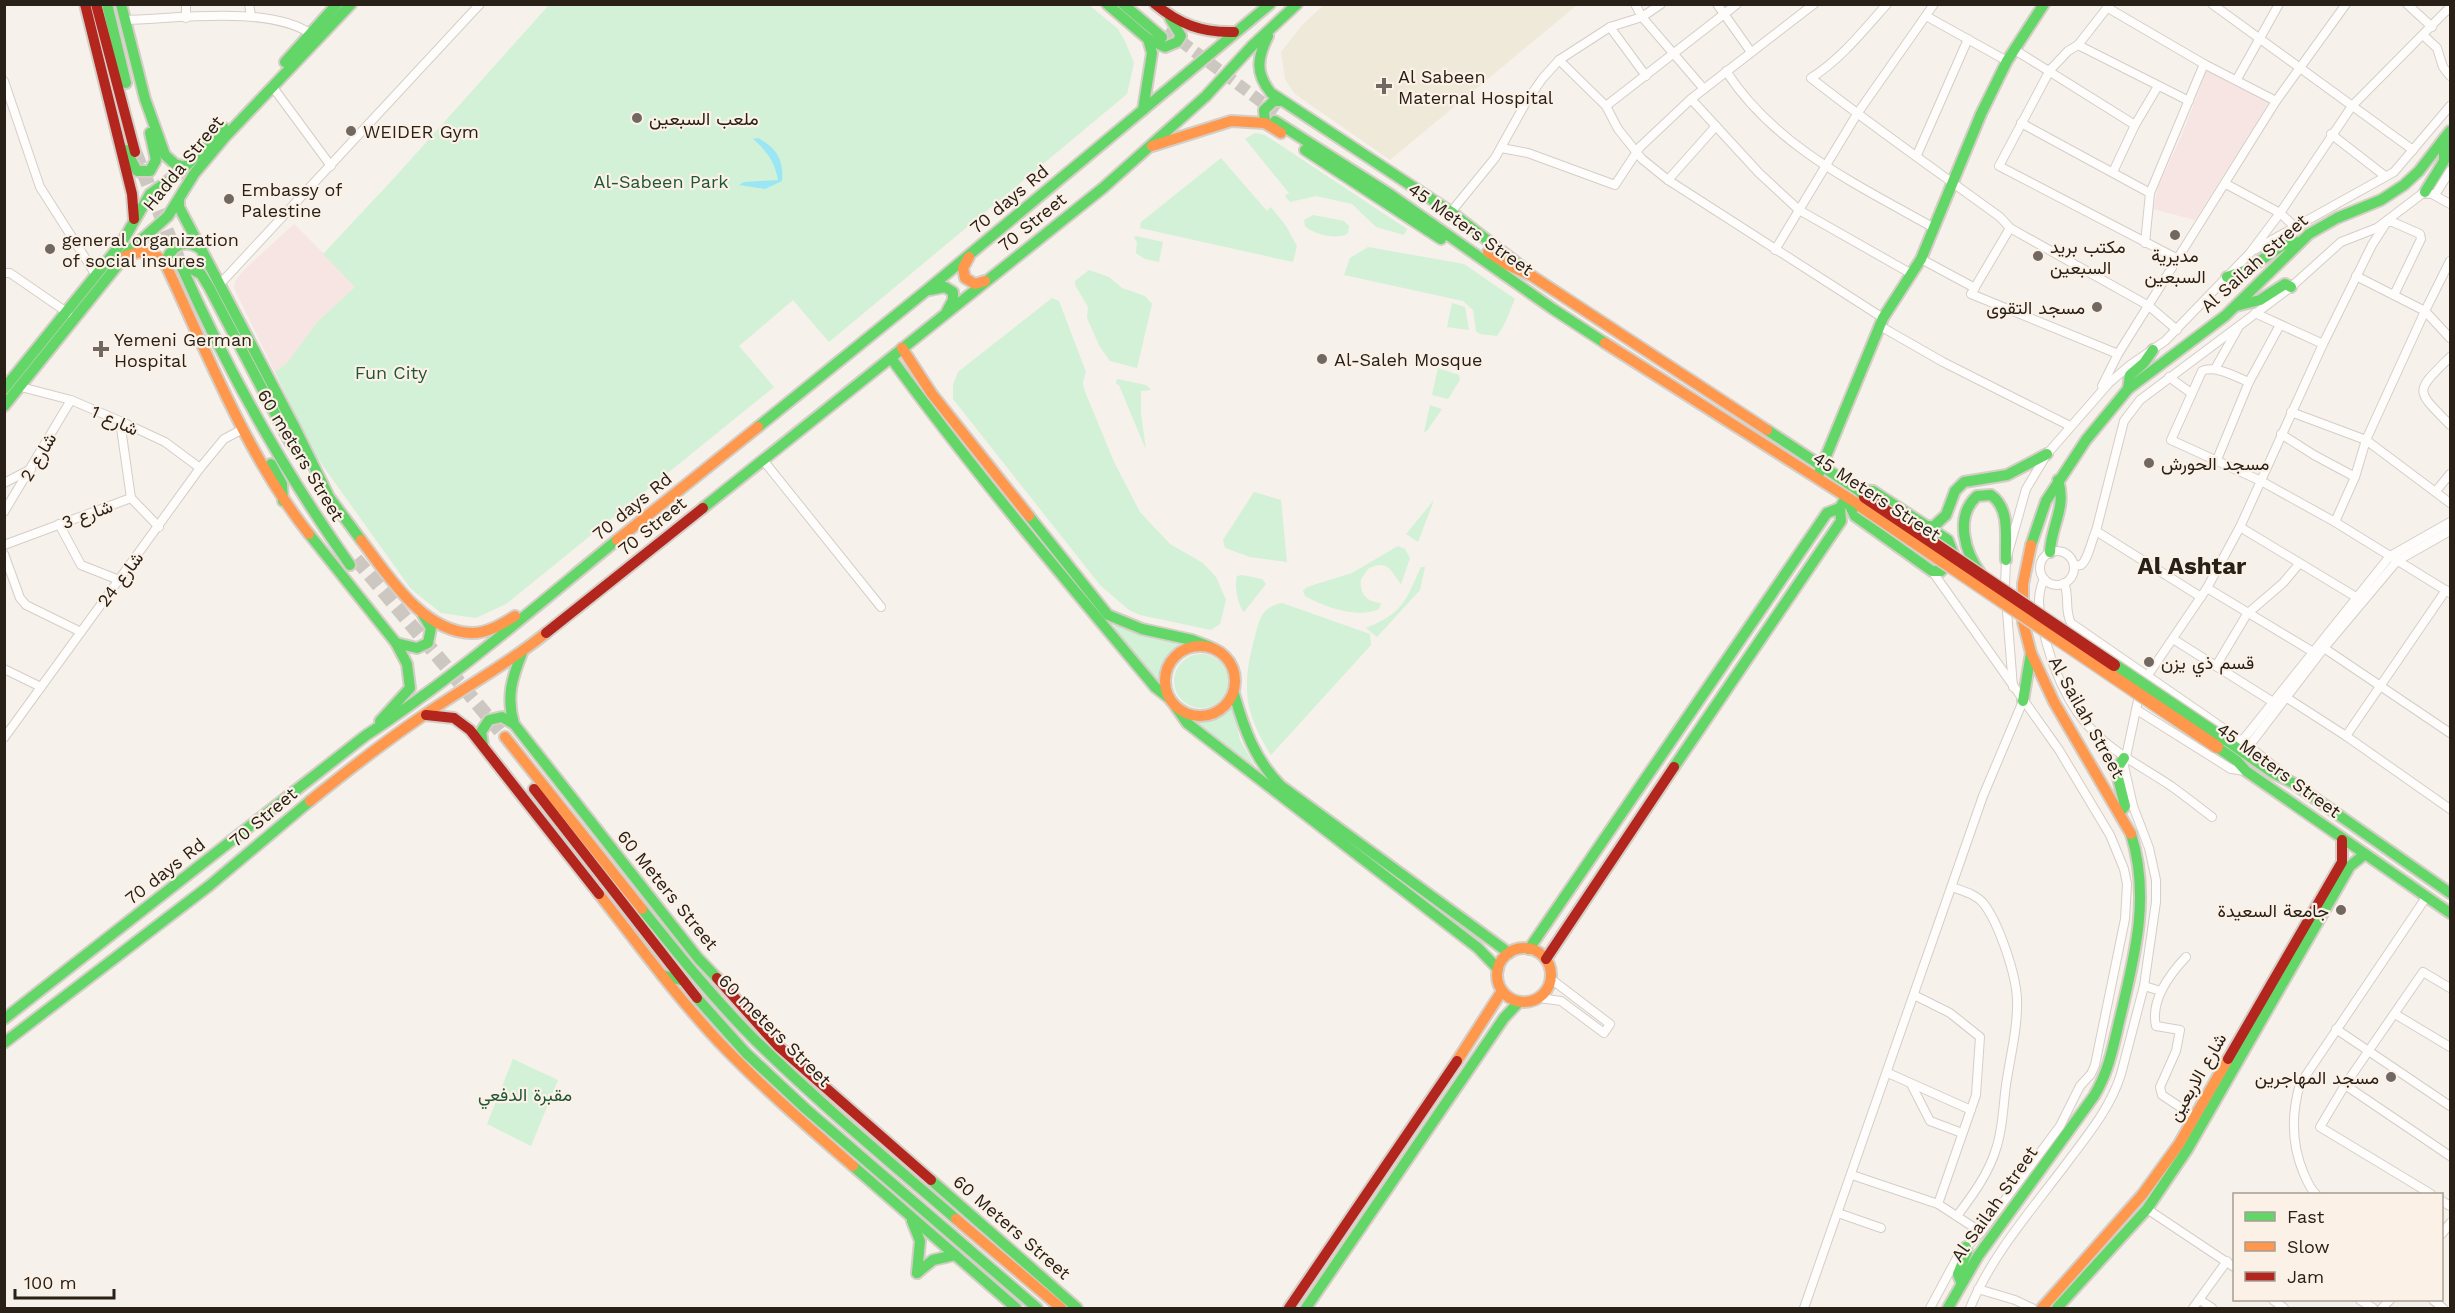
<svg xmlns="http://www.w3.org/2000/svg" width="2455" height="1313" font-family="'Work Sans',Vazirmatn,sans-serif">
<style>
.education{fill:#f6e5e2}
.medical{fill:#efe9da}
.green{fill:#d2f1d7}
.water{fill:#9ae6f5}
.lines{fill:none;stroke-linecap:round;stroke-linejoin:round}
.primary-tunnel{stroke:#cdc7c1;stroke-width:12;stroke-dasharray:12 6;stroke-linecap:butt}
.highway-tunnel{stroke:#cdc7c1;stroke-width:14;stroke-dasharray:14 7;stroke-linecap:butt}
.street-casing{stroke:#d5cec7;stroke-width:10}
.fast-casing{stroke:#d5cec7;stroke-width:14}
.slow-casing{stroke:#d5cec7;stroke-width:14}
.jam-casing{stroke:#d5cec7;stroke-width:14}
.street{stroke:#fefdfc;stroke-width:8}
.fast{stroke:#63d668;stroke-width:10}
.slow{stroke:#ff974d;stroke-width:10}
.jam{stroke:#b3261e;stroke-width:10}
.fast-bridge-casing{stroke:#d5cec7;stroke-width:15;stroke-linecap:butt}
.slow-bridge-casing{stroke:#d5cec7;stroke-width:15;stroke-linecap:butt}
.jam-bridge-casing{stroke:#d5cec7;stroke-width:15;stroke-linecap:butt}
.fast-bridge{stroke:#63d668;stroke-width:12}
.slow-bridge{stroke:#ff974d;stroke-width:12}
.jam-bridge{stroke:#b3261e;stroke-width:12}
.poi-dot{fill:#716961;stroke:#fbf1e7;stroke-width:2}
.labels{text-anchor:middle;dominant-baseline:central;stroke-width:4.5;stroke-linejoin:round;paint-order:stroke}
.poi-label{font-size:18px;fill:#292017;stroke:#fbf1e7;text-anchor:start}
.street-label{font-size:18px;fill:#292017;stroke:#fbf1e7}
.park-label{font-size:18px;fill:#1f5635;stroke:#fbf1e7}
.district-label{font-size:24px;font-weight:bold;fill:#292017;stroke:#fbf1e7}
</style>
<rect width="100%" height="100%" fill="#f6f1eb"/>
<g class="education">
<path d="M2207,70L2269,102L2195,220L2153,209L2158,187L2182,135Z"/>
<path d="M294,224L356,286L318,321L287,363L275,372L234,288L235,281L244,270Z"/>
</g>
<path class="medical" d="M1325,4H1577V5L1390,160L1295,94L1285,79L1281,52L1302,25Z"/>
<g class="green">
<path d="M549,5H1089L1118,29L1125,41L1134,63L1127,94L829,342L793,300L739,346L774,387L506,604L476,618L441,613L411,589L313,452L275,372L287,363L318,321L355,287L323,254L396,176Z"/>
<path d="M1255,133L1265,135L1407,229L1404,235L1376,227L1352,204L1316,196L1290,202L1285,196L1289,193L1245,139Z"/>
<path d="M1221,158L1267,211L1271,207L1286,226L1297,246L1293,262L1140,228L1141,222Z"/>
<path d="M1313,215L1344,221L1349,226L1348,233C1340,241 1312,234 1305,226L1304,220Z"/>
<path d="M1136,236L1163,242L1159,262L1145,259L1136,253L1137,242L1134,238Z"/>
<path d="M1368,247L1464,264L1515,299C1508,314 1507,322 1497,336L1480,334L1476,331L1473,310L1463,301L1344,275L1350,258Z"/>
<path d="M1089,270L1109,277L1122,288L1145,296L1152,304L1137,368L1110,361L1100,347L1087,318L1088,307L1075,285V281Z"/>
<path d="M1052,298L1059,301L1086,372L1083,382L1084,389L1114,462L1140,512L1170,544L1203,563L1216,577L1226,600L1220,624L1211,630L1140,615L1129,610L1100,585L953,399V385L958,372Z"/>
<path d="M1452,303L1465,307L1469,330L1447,327Z"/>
<path d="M1438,368L1459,375L1460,380L1448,399L1432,395Z"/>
<path d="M1117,379L1146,385L1151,390L1141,391V414L1146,450L1119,385L1116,384Z"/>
<path d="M1430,405L1442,409L1427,431L1424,432Z"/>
<path d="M1254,492L1281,500L1287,562L1250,557L1225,548L1223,540Z"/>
<path d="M1434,500L1418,542L1406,534Z"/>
<path d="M1398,546L1405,549L1410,558L1401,584C1391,572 1389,559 1369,568L1361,579C1359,594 1367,602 1381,603L1379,609C1358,619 1324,607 1305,596L1303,591L1307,587L1352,573Z"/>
<path d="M1421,567H1425L1420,590L1377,637L1366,628C1403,613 1405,602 1421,567Z"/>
<path d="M1242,575L1262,579L1266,584L1244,612C1238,606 1234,585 1237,576Z"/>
<path d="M1282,603L1370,634L1371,645L1271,755C1243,711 1242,685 1255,636C1260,617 1262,607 1282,603Z"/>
<path d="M1116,625L1137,634L1187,644C1170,650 1163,666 1160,683L1113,627Z"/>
<circle cx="1201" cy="681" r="27"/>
<path d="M1232,704L1240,740L1256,768L1192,721L1193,718L1214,717Z"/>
<path d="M513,1059L558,1080L531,1146L487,1124Z"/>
</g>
<path class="water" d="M758,138C776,148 784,159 782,181L765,189L739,185L744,182L778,180C775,162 766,150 753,139Z"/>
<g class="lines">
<path class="primary-tunnel" d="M1166,30L1279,115"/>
<g class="highway-tunnel">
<path d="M135,152L180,263"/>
<path d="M356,559L505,737"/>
</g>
<g class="street-casing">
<g id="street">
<path d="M249,4L251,16"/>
<path d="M1635,4L1642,17L1704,89"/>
<path d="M1717,4L1751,52"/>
<path d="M1887,4C1863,31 1841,59 1811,78C1872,126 1937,171 2000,217L2010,228L2149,306L2177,330"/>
<path d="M2110,4L2078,45L2068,51L2050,70L1999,166L2178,259"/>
<path d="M2212,4L2413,150"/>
<path d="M2407,4L2432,27"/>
<path d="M2108,8L2204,64L2276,101"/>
<path d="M1926,16L2007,61"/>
<path d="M186,18V4"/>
<path d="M125,20C175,19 270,5 311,34"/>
<path d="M1610,27L1646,76"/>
<path d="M2423,35L2437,48L2443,67L2450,76"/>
<path d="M2078,45L2189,101"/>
<path d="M2015,50L2135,125"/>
<path d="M1559,60L1606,106L1618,129L1642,159L1668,180L1883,318"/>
<path d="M1726,71C1775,147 1858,185 1934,228"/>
<path d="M2237,79L2279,4"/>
<path d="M4,81L40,187L96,275"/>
<path d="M272,86L331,166"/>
<path d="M1691,99L1759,173L1799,210L1910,273"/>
<path d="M1606,106L1737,4"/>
<path d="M2021,123L2150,193"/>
<path d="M2331,134L2385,176"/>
<path d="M1501,148L1528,153L1615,185L1640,147L1691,99L1814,4"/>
<path d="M1917,155L1968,39"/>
<path d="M2113,172L2135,125L2158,86"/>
<path d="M1668,180L1716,126"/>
<path d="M2226,184L2280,213L2294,226"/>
<path d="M2435,195L2450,171"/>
<path d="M1451,212L1495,158L1525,104L1542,79L1559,60L1610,27L1642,17L1661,4"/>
<path d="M2010,228L1971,294L2118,354"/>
<path d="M2145,243L2150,193L2204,64"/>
<path d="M1775,250L1857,114L1934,4"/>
<path d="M2254,250L2394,172L2450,106"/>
<path d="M1921,259L1975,288"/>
<path d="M4,273H10L68,313"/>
<path d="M2356,276L2425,311L2450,338"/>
<path d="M220,284L480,4"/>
<path d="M2255,313L2323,344"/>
<path d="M1880,326L1943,362L2070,426"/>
<path d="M2450,357C2414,393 2415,389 2450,425"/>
<path d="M2215,369L2238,328"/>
<path d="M2169,377L2191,393"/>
<path d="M2249,382C2236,377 2216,365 2202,371L2171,440L2261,481L2335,522L2450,593"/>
<path d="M2102,386L2118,354L2276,101L2346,4"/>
<path d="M21,387L71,400L120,421L165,442L200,468"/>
<path d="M2291,412L2366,440L2450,503"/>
<path d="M120,421L131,498"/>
<path d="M2281,434L2314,455L2355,477"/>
<path d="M763,460L881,607"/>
<path d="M2216,462L2249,382L2280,325"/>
<path d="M4,483L31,469"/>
<path d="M2436,491L2450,474"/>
<path d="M131,498L159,527"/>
<path d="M4,512L71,400"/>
<path d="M2335,522L2355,477L2366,440L2425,311L2450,261"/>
<path d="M59,524L81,565L119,580"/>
<path d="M2240,527L2356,597"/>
<path d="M2096,531L2201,597"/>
<path d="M4,545L131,498"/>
<circle cx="2057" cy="568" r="17"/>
<path d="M4,554L20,598L26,605L81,632"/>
<path d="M2074,566L2081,565C2089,558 2091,541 2096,531L2124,421L2140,400L2291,287L2341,242L2377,228L2423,193L2432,194L2450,204"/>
<path d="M2064,583C2070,596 2064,610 2071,623L2249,746L2287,777"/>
<path d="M2207,588L2313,652"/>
<path d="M2041,617C2038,603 2038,593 2044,579"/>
<path d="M2043,629C2051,665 2068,708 2096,734C2119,756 2146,769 2171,786C2185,796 2199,807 2212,817"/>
<path d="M2173,639L2273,702"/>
<path d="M2324,648L2450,733"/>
<path d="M2216,666L2247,614L2283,583L2299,564"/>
<path d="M4,669L41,687"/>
<path d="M2013,687L2005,586L2006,560L2026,489L2047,454L2109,383L2130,365L2165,341L2250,253L2280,213L2352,106L2450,7"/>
<path d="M2287,698L2346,736L2450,809"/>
<path d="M2137,710L2231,769L2245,771"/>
<path d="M2346,736L2446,590"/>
<path d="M4,738L200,468L224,439L243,429"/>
<path d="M2242,741L2390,556L2450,522"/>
<path d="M2249,746L2324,648L2397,561L2450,531"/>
<path d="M1952,887C1963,891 1976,894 1984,904C1999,924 2016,974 2017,999C2018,1028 2010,1057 2006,1085C2003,1106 2003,1129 1996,1149C1989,1173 1972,1196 1957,1216"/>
<path d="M2186,957C2169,975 2150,1000 2156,1026L2180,1030L2176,1051L2160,1087L2162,1095L2195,1117"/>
<path d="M2144,986L2161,991"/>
<path d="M1914,995L1950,1013L1980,1037L1976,1095L1938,1204"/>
<path d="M1540,998L1561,1001L1604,1033L1610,1024L1551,979"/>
<path d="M2395,1014L2450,1047"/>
<path d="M2336,1029L2450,1106"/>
<path d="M1888,1073L1971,1110"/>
<path d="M1911,1084L1930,1121L1962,1133"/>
<path d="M2345,1085L2450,1156"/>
<path d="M1852,1175L1938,1204L1981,1232"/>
<path d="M2316,1194C2310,1189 2307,1181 2304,1174C2291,1144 2291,1115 2300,1084L2427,896"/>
<path d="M2431,1194L2320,1127L2345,1085L2423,972L2450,988"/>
<path d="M2442,1201L2450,1206"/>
<path d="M2147,1209L2234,1267"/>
<path d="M1838,1213L1881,1228"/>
<path d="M2442,1234L2450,1223"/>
<path d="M1978,1289L2015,1300L2032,1308"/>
<path d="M2200,1300L2212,1308"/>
<path d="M2273,1300L2284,1308"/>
<path d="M2360,1300L2373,1308"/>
<path d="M2433,1300L2443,1308"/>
<path d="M1804,1308L1983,796L2023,701"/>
<path d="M1930,1308L1958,1256L1981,1232L2060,1126L2080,1086L2091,1074L2095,1065L2125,919L2127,884L2124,869L2110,835L2059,750L1932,571"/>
<path d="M1970,1308C1993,1252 2036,1205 2072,1156C2091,1131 2112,1104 2121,1074L2144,986L2156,902V880L2149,848L2133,806L2124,766L2140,691L2148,675L2207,588L2240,527L2323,344L2372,245L2388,220L2420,234L2421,239L2394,295"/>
<path d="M2193,1308L2227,1261"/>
<path d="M2382,1308L2390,1300"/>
</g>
</g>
<g class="fast-casing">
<g id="fast">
<path d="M107,4L126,83"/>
<path d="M121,4L145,99L165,155L175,164L185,167"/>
<path d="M1107,4L1148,39L1152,53L1143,110"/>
<path d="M1123,4L1162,37"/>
<path d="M1268,36C1257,58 1255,73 1271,93L1451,212L1522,267"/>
<path d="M1148,39L1165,47L1177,42L1181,36L1170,18"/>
<path d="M285,62L337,4"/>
<path d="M1275,121L1391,195L1553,309L1605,343"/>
<path d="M1265,123L1264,110L1274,101H1281"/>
<path d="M126,150L137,171H150L156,160L150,133"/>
<path d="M1305,150L1441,239"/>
<path d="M2425,192L2444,161V139"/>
<path d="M179,201V207L294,426L329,497L361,540"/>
<path d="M165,263C172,245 184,238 201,249"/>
<path d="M180,263C227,370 283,470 350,565"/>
<path d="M190,268L201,274L209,287L290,442L309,460"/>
<path d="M2227,277L2247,270L2283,245L2299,242"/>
<path d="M930,290L945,287L953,292V300L947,311"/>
<path d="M2236,306L2260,300L2285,284L2291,287"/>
<path d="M891,358C974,472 1065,579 1155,687L1169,698"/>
<path d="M4,389L121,244L150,194L179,173L224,128"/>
<path d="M2128,389L2130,375L2144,363L2153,350"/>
<path d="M4,406L129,251L168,216L194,174L225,137L351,4"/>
<path d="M758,427L927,290L1270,4"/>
<path d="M1767,430L1858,490L1865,497"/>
<path d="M271,464L282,484L283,501"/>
<path d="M1819,473L1883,318L1921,259L1981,114L2007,61L2044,4"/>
<path d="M1846,498L1855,516L1932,571H1941L1950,560L1953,553L1948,540L1873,491L1858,490"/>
<path d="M703,508L1103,188L1206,96L1253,45L1297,4"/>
<path d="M1029,516L1108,615L1142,629L1192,640L1210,647"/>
<path d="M1928,526L1933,527L1946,515L1955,491L1964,482L2007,475L2047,454"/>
<path d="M309,534L396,643L407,664L410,688L380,721"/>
<path d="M2031,545L2046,501L2086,440L2128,389L2225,316L2309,234L2337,218L2381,200L2404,185L2419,171L2450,131"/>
<path d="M2050,552C2051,525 2067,508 2058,480"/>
<path d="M1981,574C1965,553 1954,517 1977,496L1991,495C2011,509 2005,538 2006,560"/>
<path d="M396,643L417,648L428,643L431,628L423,615"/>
<path d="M522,653C512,678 506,697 514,724L698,958L717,978"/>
<path d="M1234,694C1244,729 1255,760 1281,786L1509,953"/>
<path d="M2023,701L2031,653"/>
<path d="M1176,707L1187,723L1478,948L1498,969"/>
<path d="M2224,739L2273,773L2293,783L2450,893"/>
<path d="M483,745L481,732L489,720L502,717L514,724"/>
<path d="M2217,747L2237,761L2246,771L2450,913"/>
<path d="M1674,767L1841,521L1840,508L1846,497"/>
<path d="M2120,812L2125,806L2116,770L2124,758"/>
<path d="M642,909C678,954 714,999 755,1040C819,1103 888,1160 956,1219"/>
<path d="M1529,949L1827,513L1840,508"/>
<path d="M662,975L684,981"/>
<path d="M697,998L746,1053L806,1109L1037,1308"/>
<path d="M4,1019L365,736C454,678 535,607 617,540"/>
<path d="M4,1043L209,886L310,801"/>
<path d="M853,1166L1016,1308"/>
<path d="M931,1180L1077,1308"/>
<path d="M912,1221L920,1241L917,1273"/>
<path d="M917,1273L933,1260L955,1255"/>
<path d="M1961,1282L1958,1274L1967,1252L1966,1247"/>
<path d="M1306,1308L1504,1018L1519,1002"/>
<path d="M1948,1308L1978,1256L2094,1096C2108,1073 2113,1048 2119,1022C2134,959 2151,898 2131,834"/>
<path d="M2057,1308L2147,1209L2187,1150L2350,866L2365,854"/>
</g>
</g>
<g class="slow-casing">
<g id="slow">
<path d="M1152,146L1231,121L1265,123L1281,133"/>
<path d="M1488,252L1508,265L1532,276L1767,430"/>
<path d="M124,257C140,250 152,250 165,263C208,355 246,454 309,534"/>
<path d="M969,257L963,268L965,278L975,284L985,281"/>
<path d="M1605,343L1861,506"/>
<path d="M902,348L932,394L1029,516"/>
<path d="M361,540C388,575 422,632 472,633C488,633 502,624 515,616"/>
<path d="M617,540L758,427"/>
<path d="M2031,545L2023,584V622L2031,653L2054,702L2131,834"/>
<circle cx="1200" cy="681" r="35"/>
<path d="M505,737L642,909"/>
<path d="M310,801C347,771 384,742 424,715C465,687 508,664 546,633"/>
<path d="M599,894C638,944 676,996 719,1042C761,1086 807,1126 853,1166"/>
<circle cx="1524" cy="975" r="27"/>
<path d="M1457,1061L1502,991"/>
<path d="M956,1219L1061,1308"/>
<path d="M2042,1308L2142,1195L2179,1144L2228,1059"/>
</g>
</g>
<g class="jam-casing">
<g id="jam">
<path d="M85,4L132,194L134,219"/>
<path d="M96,4L135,152"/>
<path d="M1155,4C1179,24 1202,33 1234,32"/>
<path d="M546,633L703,508"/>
<path d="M426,715L454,718L470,730L599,894"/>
<path d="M534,789L697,998"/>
<path d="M1546,959L1674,767"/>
<path d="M717,978L778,1046L931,1180"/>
<path d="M2228,1059L2342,862V840"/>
<path d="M1289,1308L1457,1061"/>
</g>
</g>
<use href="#street" class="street"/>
<use href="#fast" class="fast"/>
<use href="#slow" class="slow"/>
<use href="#jam" class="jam"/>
<g class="fast-bridge-casing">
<path id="fast-bridge" d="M2114,665L2224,739"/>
</g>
<g class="slow-bridge-casing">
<path id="slow-bridge" d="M1861,506L2217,747"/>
</g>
<g class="jam-bridge-casing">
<path id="jam-bridge" d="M1865,497L2114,665"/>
</g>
<use href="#fast-bridge" class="fast-bridge"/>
<use href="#slow-bridge" class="slow-bridge"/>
<use href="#jam-bridge" class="jam-bridge"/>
</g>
<g class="poi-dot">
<path d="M1381 77h6v6h6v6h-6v6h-6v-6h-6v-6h6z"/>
<circle cx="637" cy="118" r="6"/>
<circle cx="351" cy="131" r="6"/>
<circle cx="229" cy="199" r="6"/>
<circle cx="2175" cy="235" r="6"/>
<circle cx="50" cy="249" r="6"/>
<circle cx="2038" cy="256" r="6"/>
<circle cx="2097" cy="307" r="6"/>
<path d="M98 340h6v6h6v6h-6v6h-6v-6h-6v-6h6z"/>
<circle cx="1322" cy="359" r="6"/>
<circle cx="2149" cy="463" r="6"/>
<circle cx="2149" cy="662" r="6"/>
<circle cx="2341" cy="910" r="6"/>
<circle cx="2391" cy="1077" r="6"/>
</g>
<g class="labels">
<g class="poi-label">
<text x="1398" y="76">Al Sabeen<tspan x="1398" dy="21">Maternal Hospital</tspan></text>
<text x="649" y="118">ملعب السبعين</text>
<text x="363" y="131">WEIDER Gym</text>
<text x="241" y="189">Embassy of<tspan x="241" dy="21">Palestine</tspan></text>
<text x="62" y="239">general organization<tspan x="62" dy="21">of social insures</tspan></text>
<text x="2050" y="246">مكتب بريد<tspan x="2050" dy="21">السبعين</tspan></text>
<text x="2175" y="255" text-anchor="middle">مديرية<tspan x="2175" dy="21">السبعين</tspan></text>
<text x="2085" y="307" text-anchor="end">مسجد التقوى</text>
<text x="114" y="339">Yemeni German<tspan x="114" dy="21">Hospital</tspan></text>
<text x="1334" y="359">Al-Saleh Mosque</text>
<text x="2161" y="463">مسجد الحورش</text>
<text x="2161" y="662">قسم ذي يزن</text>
<text x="2329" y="910" text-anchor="end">جامعة السعيدة</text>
<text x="2379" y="1077" text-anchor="end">مسجد المهاجرين</text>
</g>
<g class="street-label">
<text transform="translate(183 163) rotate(-51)">Hadda Street</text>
<text transform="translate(1009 199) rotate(-40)">70 days Rd</text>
<text transform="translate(1032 222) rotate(-39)">70 Street</text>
<text transform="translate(1471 229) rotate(35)">45 Meters Street</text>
<text transform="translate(2254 263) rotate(-42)">Al Sailah Street</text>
<text transform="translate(115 420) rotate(24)">شارع 1</text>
<text transform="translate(301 455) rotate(59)">60 meters Street</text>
<text transform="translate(38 457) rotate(-59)">شارع 2</text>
<text transform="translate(1877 496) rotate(33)">45 Meters Street</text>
<text transform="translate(632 506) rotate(-39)">70 days Rd</text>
<text transform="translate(87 514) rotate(-20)">شارع 3</text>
<text transform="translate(652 526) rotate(-39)">70 Street</text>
<text transform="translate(120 579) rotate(-53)">شارع 24</text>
<text transform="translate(2087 717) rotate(61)">Al Sailah Street</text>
<text transform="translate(2279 770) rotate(36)">45 Meters Street</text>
<text transform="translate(263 817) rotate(-40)">70 Street</text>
<text transform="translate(165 871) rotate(-38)">70 days Rd</text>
<text transform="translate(668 890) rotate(51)">60 Meters Street</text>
<text transform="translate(775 1030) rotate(45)">60 meters Street</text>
<text transform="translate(2197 1077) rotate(-60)">شارع الاربعين</text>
<text transform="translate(1994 1204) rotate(-55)">Al Sailah Street</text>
<text transform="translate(1012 1227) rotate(41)">60 Meters Street</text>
</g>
<g class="park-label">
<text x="661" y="181">Al-Sabeen Park</text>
<text x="391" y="372">Fun City</text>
<text x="525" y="1094">مقبرة الدفعي</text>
</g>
<g class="district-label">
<text x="2192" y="566">Al Ashtar</text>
</g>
</g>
<rect width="2455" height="1313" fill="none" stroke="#292017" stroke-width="12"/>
<rect x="2233" y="1193" width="210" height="108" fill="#fbf1e7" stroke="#a79d94" stroke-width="1.5"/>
<rect x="2245" y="1212" width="30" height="9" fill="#63d668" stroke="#a79d94" stroke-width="1.5"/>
<text x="2287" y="1223" font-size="18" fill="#292017">Fast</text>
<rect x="2245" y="1242" width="30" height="9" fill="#ff974d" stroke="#a79d94" stroke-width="1.5"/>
<text x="2287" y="1253" font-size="18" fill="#292017">Slow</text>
<rect x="2245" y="1272" width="30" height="9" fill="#b3261e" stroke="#a79d94" stroke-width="1.5"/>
<text x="2287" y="1283" font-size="18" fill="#292017">Jam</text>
<path d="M15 1289v9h99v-9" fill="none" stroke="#292017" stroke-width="3"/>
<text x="24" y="1289" font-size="18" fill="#292017" stroke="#fbf1e7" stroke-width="4.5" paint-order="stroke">100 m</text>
</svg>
